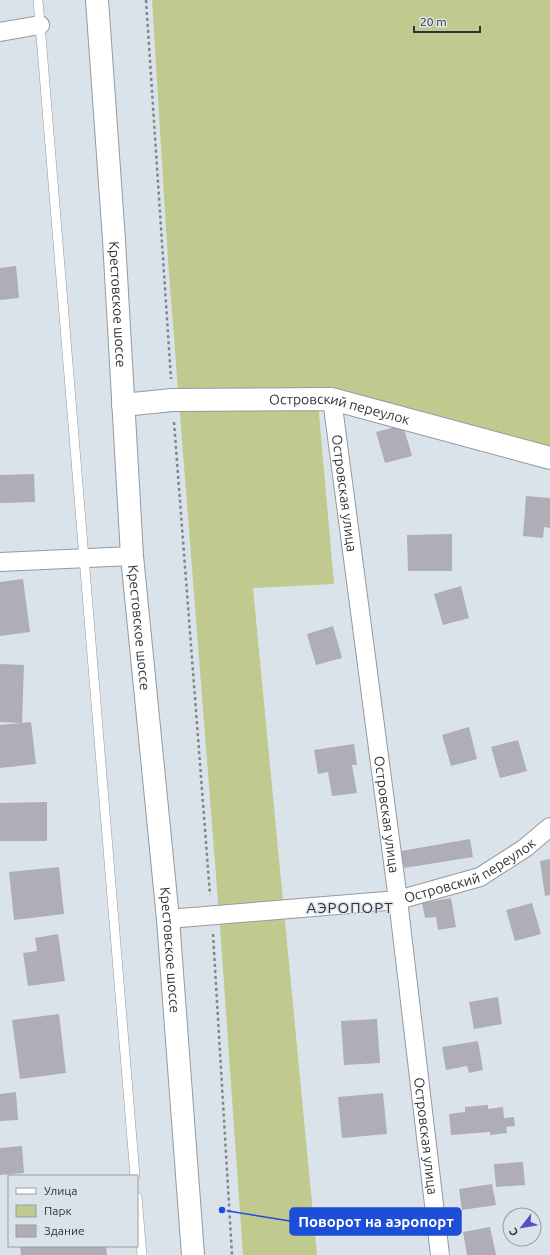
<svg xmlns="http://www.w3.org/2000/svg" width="550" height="1255" font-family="Ubuntu,sans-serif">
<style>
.green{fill:#c0ca8f}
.building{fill:#afadb5}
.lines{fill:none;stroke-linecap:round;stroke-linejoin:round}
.service-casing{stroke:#939aa1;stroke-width:10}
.minor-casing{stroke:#939aa1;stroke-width:20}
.tertiary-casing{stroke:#939aa1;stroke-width:24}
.primary-casing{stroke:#939aa1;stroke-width:24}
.path{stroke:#80858a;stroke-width:2.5;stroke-dasharray:3 3;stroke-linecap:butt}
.service{stroke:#fff;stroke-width:9}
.minor{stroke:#fff;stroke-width:18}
.tertiary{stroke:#fff;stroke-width:22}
.primary{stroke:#fff;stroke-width:22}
.labels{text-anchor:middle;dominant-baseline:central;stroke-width:3;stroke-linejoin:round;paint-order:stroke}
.street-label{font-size:14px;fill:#303335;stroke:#dbe3ea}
.neighbourhood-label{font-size:15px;letter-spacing:1px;fill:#303335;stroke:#dbe3ea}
.leader{fill:none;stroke:#1d4ed8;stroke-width:1.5}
.callout-dot{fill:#1d4ed8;stroke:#dbe3ea;stroke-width:1.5}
.callout{fill:#1d4ed8;stroke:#1d4ed8;stroke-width:1.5}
.callout-label{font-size:15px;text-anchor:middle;font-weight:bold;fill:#fff}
</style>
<rect width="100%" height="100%" fill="#dbe3ea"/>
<path class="green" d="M152,0H550V459L318,402L334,584L253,588L317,1255H243L220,927L168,261Z"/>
<g class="building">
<path d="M16,266L19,298L0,300V268Z"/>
<path d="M403,425L412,456L385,463L376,432Z"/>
<path d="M34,474L35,502L0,503V475Z"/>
<path d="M526,496L550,498V528L544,527L543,538L523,536Z"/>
<path d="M452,534V571H408L407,535Z"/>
<path d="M23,579L30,632L0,636V582Z"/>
<path d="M461,586L469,618L443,625L434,594Z"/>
<path d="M333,626L342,658L316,665L307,634Z"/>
<path d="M0,664L24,665L22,723L0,722Z"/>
<path d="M31,722L36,764L0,768V725Z"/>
<path d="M469,727L477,759L451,766L442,735Z"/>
<path d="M518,740L527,771L500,778L491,747Z"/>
<path d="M354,744L357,765H352L357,793L332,796L328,772L318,774L314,750Z"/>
<path d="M47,802V841H0V803Z"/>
<path d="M470,839L473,857L404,868L401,851Z"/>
<path d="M550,859V895L545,896L540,861Z"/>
<path d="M59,867L64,914L14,920L9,872Z"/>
<path d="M451,898L456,927L438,930L436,917L425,918L422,903Z"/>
<path d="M532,903L541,934L515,941L506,910Z"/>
<path d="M58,934L65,981L28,986L23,953L37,951L35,938Z"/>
<path d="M498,997L502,1024L474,1029L469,1002Z"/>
<path d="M59,1014L66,1073L20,1079L12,1020Z"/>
<path d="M377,1019L380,1063L344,1065L341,1021Z"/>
<path d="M478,1041L483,1070L469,1073L467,1066L446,1070L442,1047Z"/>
<path d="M16,1092L18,1120L0,1121V1094Z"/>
<path d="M383,1093L387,1134L342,1138L338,1097Z"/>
<path d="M488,1105V1109L503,1107L504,1118L514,1117L515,1126L506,1127L507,1133L490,1135V1132L451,1135L449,1114L465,1112V1107Z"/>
<path d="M22,1146L24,1173L0,1175V1148Z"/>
<path d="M523,1162L525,1185L496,1187L494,1164Z"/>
<path d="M492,1184L496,1205L462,1210L459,1189Z"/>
<path d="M490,1227L496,1255H467L463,1232Z"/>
<path d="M20,1246H106L107,1255H21Z"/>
</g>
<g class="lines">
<g class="service-casing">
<g id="service">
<path d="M38,0L135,1176"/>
<path d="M137,1197L142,1255"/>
</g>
</g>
<g class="minor-casing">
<g id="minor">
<path d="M0,32L40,25"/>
<path id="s1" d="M332,399L398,900L440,1255"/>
<path d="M0,562L132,556"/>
<path id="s2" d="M168,919L398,900L480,877L525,848L550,827"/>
</g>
</g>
<g class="tertiary-casing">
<g id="tertiary">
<path id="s3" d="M123,405L172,400L332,399L550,458"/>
</g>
</g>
<g class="primary-casing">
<g id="primary">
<path id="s4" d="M97,0L114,240L132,556L168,919L193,1255"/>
</g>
</g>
<g class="path">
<path d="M146,0L171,379"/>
<path d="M174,422L210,895"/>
<path d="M213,934L232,1255"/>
</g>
<use href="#service" class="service"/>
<use href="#minor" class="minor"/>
<use href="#tertiary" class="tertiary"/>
<use href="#primary" class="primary"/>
</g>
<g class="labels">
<g class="street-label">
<text stroke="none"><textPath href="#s4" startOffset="305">Крестовское шоссе</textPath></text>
<text stroke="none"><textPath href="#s3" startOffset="218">Островский переулок</textPath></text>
<text stroke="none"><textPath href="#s1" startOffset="95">Островская улица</textPath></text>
<text stroke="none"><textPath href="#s4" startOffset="629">Крестовское шоссе</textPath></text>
<text stroke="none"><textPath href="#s1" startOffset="419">Островская улица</textPath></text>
<text stroke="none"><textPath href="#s2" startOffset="309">Островский переулок</textPath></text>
<text stroke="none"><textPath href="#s4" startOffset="953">Крестовское шоссе</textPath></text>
<text stroke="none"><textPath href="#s1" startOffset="743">Островская улица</textPath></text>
</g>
<g class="neighbourhood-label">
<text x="350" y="907">АЭРОПОРТ</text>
</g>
</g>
<path class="leader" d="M222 1210L290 1221"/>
<circle class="callout-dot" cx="222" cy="1210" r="4"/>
<rect class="callout" x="290" y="1208" width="171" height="27" rx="4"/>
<g class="callout-label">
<text x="376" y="1227">Поворот на аэропорт</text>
</g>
<rect x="8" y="1175" width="130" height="72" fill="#dbe3ea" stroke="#979da2"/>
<rect x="16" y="1188" width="20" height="6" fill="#ffffff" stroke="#979da2"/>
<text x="44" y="1195" font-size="12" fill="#303335">Улица</text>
<rect x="16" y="1205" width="20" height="12" fill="#c0ca8f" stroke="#979da2"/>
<text x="44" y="1215" font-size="12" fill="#303335">Парк</text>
<rect x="16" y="1225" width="20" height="12" fill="#afadb5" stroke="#979da2"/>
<text x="44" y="1235" font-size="12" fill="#303335">Здание</text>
<g transform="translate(522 1227) rotate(239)"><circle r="19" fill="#dbe3ea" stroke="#979da2"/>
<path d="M0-3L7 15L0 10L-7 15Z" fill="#594cc4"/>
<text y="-6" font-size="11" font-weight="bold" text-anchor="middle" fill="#303335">С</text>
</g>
<path d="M414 26v6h66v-6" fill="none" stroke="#303335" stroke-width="2"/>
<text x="420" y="26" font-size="12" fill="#303335" stroke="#dbe3ea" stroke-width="3" paint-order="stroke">20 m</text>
</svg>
